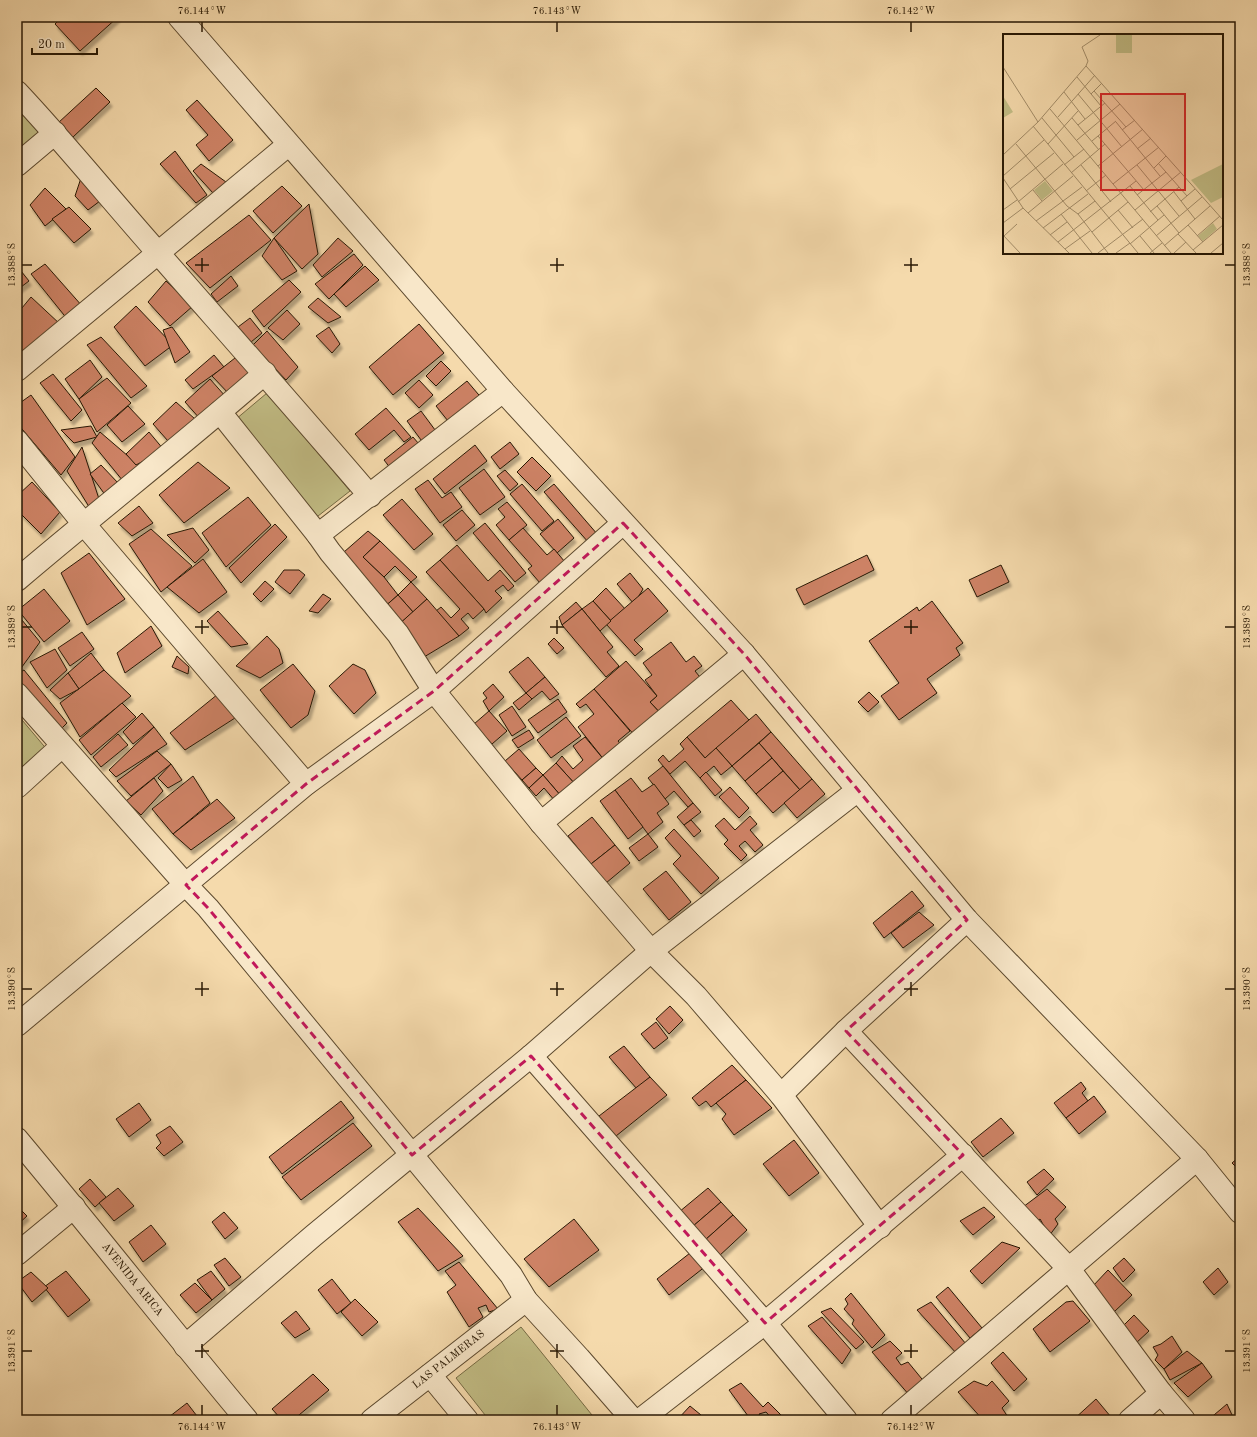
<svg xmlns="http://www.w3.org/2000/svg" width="1257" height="1437" font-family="'Old Standard TT',serif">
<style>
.green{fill:#c2bd85;stroke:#766b44}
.building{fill:#cd8265;stroke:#291904;filter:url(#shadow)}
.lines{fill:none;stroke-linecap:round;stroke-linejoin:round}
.minor-casing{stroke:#5c492e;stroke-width:24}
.minor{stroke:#f8e7c9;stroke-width:22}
.marked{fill:none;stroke:#c2185b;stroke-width:3;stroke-dasharray:8 5;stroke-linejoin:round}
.ticks{fill:none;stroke:#291904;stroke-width:1.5}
.labels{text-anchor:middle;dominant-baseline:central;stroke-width:3.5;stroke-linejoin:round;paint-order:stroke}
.street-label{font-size:11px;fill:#291904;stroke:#f8e7c9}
.inset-road{fill:none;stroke:#a38d69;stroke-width:1}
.view{fill:#d62828;fill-opacity:0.15;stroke:#d62828;stroke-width:2}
.inset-edge{fill:none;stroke:#291904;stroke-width:2}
.neatline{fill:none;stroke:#291904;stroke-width:1.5}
.ticks-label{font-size:10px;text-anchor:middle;fill:#291904}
</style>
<defs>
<filter id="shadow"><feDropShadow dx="2.5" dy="4.5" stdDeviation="1" flood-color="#0004"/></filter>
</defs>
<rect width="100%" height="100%" fill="#f5daac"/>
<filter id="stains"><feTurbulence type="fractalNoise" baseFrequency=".005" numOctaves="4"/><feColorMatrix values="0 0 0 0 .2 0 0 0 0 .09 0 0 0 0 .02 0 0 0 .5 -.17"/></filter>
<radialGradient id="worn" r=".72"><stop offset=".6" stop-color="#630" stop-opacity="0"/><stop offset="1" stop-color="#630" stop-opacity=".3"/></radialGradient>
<g class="green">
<path d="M17,106L44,136L17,157Z"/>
<path d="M267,393L350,491L304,527L223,430Z"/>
<path d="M17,714L49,752L17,778Z"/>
<path d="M521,1327L596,1420H489L456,1378Z"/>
</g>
<g class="building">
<path d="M62,17H118L80,51L55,24Z"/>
<path d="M96,88L110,102L72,138L58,123Z"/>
<path d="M197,100L233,140L209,161L196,145L208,135L186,110Z"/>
<path d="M175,151L207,195L196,203L160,164Z"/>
<path d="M201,164L226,182L213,193L193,171Z"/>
<path d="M82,175L104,198L88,210L75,196Z"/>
<path d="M282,186L302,206L273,233L253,211Z"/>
<path d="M45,188L66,209L45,226L30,205Z"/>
<path d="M309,204L318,254L302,269L274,238Z"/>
<path d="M69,207L91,229L74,243L52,219Z"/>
<path d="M249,215L271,240L210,288L186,263Z"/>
<path d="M274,238L297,271L282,280L262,256Z"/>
<path d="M338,238L353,251L322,277L313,265Z"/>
<path d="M354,254L363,265L329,299L315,284Z"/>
<path d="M45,264L83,307L68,320L31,274Z"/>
<path d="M17,266L29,281L17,290Z"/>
<path d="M365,266L379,280L346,307L334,294Z"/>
<path d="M231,276L238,286L217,302L211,294Z"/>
<path d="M289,280L301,292L264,327L252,311Z"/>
<path d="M166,281L193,306L170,326L148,302Z"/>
<path d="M31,297L61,325L25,355L17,346V314Z"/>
<path d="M318,298L341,317L328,323L308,307Z"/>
<path d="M136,306L173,345L145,366L114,327Z"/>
<path d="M287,310L300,324L283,340L268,328Z"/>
<path d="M250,318L262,333L251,342L238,327Z"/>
<path d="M419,324L444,353L393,395L369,367Z"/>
<path d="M172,327L190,352L175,363L163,330Z"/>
<path d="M329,327L340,344L332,353L316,336Z"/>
<path d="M267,331L298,367L286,380L253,345Z"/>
<path d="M101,337L147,386L131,398L87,345Z"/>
<path d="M214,355L224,367L193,389L185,380Z"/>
<path d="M235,358L253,377L230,395L212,376Z"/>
<path d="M90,360L102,377L79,399L65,379Z"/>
<path d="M441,361L451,371L436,386L426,376Z"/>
<path d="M53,374L82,410L71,421L40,383Z"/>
<path d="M107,378L131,403L97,432L79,399Z"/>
<path d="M210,379L226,397L201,420L185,402Z"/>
<path d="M419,380L433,395L419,408L405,393Z"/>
<path d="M467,381L484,401L452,426L436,406Z"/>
<path d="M31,395L75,457L61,475L17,423V405Z"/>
<path d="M176,402L195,419L168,441L153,424Z"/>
<path d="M128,406L145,424L122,442L107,425Z"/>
<path d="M386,408L411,437L404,442L394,430L369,450L355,434Z"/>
<path d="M421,411L441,438L427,448L407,421Z"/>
<path d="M91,426L97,437L74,443L61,430Z"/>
<path d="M100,432L142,468L123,481L92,443Z"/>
<path d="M149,432L164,450L136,465L126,454Z"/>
<path d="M413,437L424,450L395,474L384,460Z"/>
<path d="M510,442L519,454L500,469L491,457Z"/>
<path d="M475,445L487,461L445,494L433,479Z"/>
<path d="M82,447L100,502L91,510L67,471Z"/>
<path d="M532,457L551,476L536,491L517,472Z"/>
<path d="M198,462L230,488L184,523L159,495Z"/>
<path d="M101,465L119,484L106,496L90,474Z"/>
<path d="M484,469L505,497L480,515L459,488Z"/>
<path d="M505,470L518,484L510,491L497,476Z"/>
<path d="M428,480L442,498L451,492L462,507L440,523L415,489Z"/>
<path d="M32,482L60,512L41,534L21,514L17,499V496Z"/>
<path d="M522,484L554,521L542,531L510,494Z"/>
<path d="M554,484L598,535L589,543L544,492Z"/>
<path d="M248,497L271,525L226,567L202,533Z"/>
<path d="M402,499L433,534L414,550L383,515Z"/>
<path d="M507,502L527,525L509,540L496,525L505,517L498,509Z"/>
<path d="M139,506L153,523L132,536L118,523Z"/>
<path d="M462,510L475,525L456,541L443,525Z"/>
<path d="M558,519L574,538L557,553L540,534Z"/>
<path d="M485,523L526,573L515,582L473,533Z"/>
<path d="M275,524L287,537L241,583L229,568Z"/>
<path d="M193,528L209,550L195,563L167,535Z"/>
<path d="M523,528L547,555L554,549L565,562L540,583L528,569L532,566L509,540Z"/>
<path d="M151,529L192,566L161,592L129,544Z"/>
<path d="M368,531L380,541L363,557L384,577L398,595L382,609L336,559Z"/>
<path d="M380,541L417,577L411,582L395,566L384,577L363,557Z"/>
<path d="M457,545L488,581L500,570L514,586L508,591L503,585L495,591L502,598L486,613L484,609L440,560Z"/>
<path d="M89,553L125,599L87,625L61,573Z"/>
<path d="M867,555L874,570L804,605L796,589Z"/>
<path d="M203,559L227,592L199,613L167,587Z"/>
<path d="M440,560L484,609L473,619L468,613L461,619L469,628L459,636L436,611L441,607L451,618L460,609L426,572Z"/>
<path d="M1001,565L1009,582L977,597L969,580Z"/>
<path d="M284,570H299L305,575L290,594L275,582Z"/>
<path d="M630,573L643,589L634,604L617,584Z"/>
<path d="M265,581L274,589L261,602L253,594Z"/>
<path d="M411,582L427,599L413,612L398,595Z"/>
<path d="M606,588L626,610L611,621L593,601Z"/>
<path d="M648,588L668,611L634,640L643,649L635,656L606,624Z"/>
<path d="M44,589L70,621L44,642L18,610Z"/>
<path d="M323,594L331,599L318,613L309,611Z"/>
<path d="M398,595L413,612L397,626L382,609Z"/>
<path d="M427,599L459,636L424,657L397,626Z"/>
<path d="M593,601L611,621L600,631L582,609Z"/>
<path d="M932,601L963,643L956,648L960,655L927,679L937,693L899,720L881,696L899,683L869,641L917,607L919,611Z"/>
<path d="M576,602L582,609L562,625L559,617Z"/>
<path d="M582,609L613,647L607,652L619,666L606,677L562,625Z"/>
<path d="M218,611L248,644L231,647L207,621Z"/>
<path d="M17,614L40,642L19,671L17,668Z"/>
<path d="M151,626L162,646L125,673L117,653Z"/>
<path d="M82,632L94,649L70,666L58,648Z"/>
<path d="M267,636L279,649L283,663L260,678L236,666Z"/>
<path d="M554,638L564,648L557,654L548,644Z"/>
<path d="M671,642L686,662L694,656L702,666L695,671L704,682L662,715L650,702L657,696L645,680L652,675L643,663Z"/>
<path d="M55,649L67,670L47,688L30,662Z"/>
<path d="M91,653L104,670L79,689L68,673Z"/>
<path d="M177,656L189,667L188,674L172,667Z"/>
<path d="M528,657L545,677L526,693L509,672Z"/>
<path d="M626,661L657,696L650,702L662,715L636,737L594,689Z"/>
<path d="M293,664L315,691L308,715L291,728L260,690Z"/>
<path d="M353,664L365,670L376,693L354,714L329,686Z"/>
<path d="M24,670L67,723L57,733L17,677V674Z"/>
<path d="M104,670L131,696L80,737L60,703Z"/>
<path d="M68,673L79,689L60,699L50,690Z"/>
<path d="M545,677L559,694L550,700L542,691L532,699L526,693Z"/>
<path d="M493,684L504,697L489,711L483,701L487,698L483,693Z"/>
<path d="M594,689L630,731L618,741L623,747L605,761L578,727L594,714L586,704L580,708L576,704Z"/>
<path d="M869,692L879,702L868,712L858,702Z"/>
<path d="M526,693L532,699L519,710L513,703Z"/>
<path d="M218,694L235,718L185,750L170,733Z"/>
<path d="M558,699L567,712L538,733L528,720Z"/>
<path d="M731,700L749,720L705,758L687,737Z"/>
<path d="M122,703L136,717L91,755L79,740Z"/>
<path d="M512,706L526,727L512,736L499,715Z"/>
<path d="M489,711L507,731L492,744L474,724Z"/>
<path d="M142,713L154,727L133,744L123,732Z"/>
<path d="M756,714L771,732L732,766L716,748Z"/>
<path d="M566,717L581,736L551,758L537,740Z"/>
<path d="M154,727L167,744L116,777L109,770Z"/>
<path d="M529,730L534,738L518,748L512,740Z"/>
<path d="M771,732L812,779L800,790L759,743Z"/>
<path d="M118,734L128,745L101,767L93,757Z"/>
<path d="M585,737L605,761L575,784L556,763L562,756L573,769L583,760L573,746Z"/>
<path d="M687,737L705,758L716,748L732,766L721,775L714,766L700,778L685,761L670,774L658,760L663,755L669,762L684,749L680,744Z"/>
<path d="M759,743L772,758L745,781L732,766Z"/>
<path d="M519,749L536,768L522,780L505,761Z"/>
<path d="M157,751L171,764L131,796L117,781Z"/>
<path d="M772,758L783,771L756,794L745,781Z"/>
<path d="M556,763L575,784L561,796L543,775Z"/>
<path d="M171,764L182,780L168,788L158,778Z"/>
<path d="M663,766L693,803L688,807L674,791L665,799L648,778Z"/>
<path d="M536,768L543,775L529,788L522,780Z"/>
<path d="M783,771L800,790L773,813L756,794Z"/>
<path d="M706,772L722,790L715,796L700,778Z"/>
<path d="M543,775L561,796L555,801L544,788L536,796L529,788Z"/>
<path d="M193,776L210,803L173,834L152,809Z"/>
<path d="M154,778L163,791L141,815L126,801Z"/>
<path d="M631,778L642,792L654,784L669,804L657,813L663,822L648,834L615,790Z"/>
<path d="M812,779L825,794L797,818L784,803Z"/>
<path d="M730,787L749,808L739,818L719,797Z"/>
<path d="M615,790L643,827L628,839L600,801Z"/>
<path d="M217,799L235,818L191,850L173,834Z"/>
<path d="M693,803L701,812L684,825L677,817Z"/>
<path d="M750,816L757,824L750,830L763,845L755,852L745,841L739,846L747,855L741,861L724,844L728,840L715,826L724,818L735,830Z"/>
<path d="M592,817L615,845L591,864L568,836Z"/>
<path d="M691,820L701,831L694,837L684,825Z"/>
<path d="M674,829L719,878L701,894L673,864L681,856L665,838Z"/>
<path d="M648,834L658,847L639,861L629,848Z"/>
<path d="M615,845L630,863L606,883L591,864Z"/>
<path d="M666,871L691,902L669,920L643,889Z"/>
<path d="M912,891L924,906L884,938L873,923Z"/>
<path d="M919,912L934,925L903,948L891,933Z"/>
<path d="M670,1006L683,1020L669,1034L656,1019Z"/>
<path d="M656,1022L668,1038L654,1049L641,1034Z"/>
<path d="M624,1046L650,1077L637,1089L609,1057Z"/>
<path d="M732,1065L746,1080L711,1107L706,1101L699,1106L692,1098Z"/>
<path d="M650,1077L667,1095L616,1136L599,1116Z"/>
<path d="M746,1080L772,1108L734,1135L722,1119L726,1114L716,1103Z"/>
<path d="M1081,1082L1086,1089L1082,1093L1088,1101L1066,1118L1054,1103Z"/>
<path d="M1094,1096L1106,1112L1079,1134L1066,1118Z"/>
<path d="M341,1101L354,1118L282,1174L269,1157Z"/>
<path d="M139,1103L151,1120L129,1137L116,1119Z"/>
<path d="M1001,1118L1014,1133L983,1157L971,1142Z"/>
<path d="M353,1123L372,1146L301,1200L282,1177Z"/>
<path d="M170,1126L183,1142L164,1156L156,1148L161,1143L156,1135Z"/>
<path d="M794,1140L819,1173L789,1196L763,1164Z"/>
<path d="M1240,1156V1171L1232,1163Z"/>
<path d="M1044,1169L1054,1179L1037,1195L1027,1182Z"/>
<path d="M90,1179L106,1197L95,1207L79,1189Z"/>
<path d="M118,1188L134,1206L114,1221L99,1203Z"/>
<path d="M708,1188L721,1202L692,1227L679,1212Z"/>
<path d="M1047,1189L1066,1207L1055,1219L1058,1224L1049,1236L1041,1231L1044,1226L1040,1219L1032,1225L1019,1210Z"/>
<path d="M721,1202L733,1215L704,1241L692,1227Z"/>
<path d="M17,1206L27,1216L17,1225Z"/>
<path d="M984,1207L995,1217L973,1235L960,1221Z"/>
<path d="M418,1208L463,1256L438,1271L398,1222Z"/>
<path d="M224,1212L238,1228L225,1239L212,1222Z"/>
<path d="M733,1215L747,1230L718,1257L704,1241Z"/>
<path d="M574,1219L599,1250L549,1287L524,1259Z"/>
<path d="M151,1225L166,1244L143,1262L129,1242Z"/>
<path d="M1002,1242L1020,1248L982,1284L970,1271Z"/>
<path d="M690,1253L706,1266L669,1295L657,1279Z"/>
<path d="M225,1258L241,1277L229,1286L214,1265Z"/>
<path d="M1124,1258L1135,1270L1123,1282L1113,1268Z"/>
<path d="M459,1262L498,1309L489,1312L486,1305L478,1308L483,1317L469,1327L447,1292L456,1285L445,1271Z"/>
<path d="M1218,1268L1228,1282L1214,1295L1203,1282Z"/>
<path d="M1108,1270L1132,1295L1114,1312L1092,1287Z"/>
<path d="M66,1271L90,1300L68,1317L44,1287Z"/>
<path d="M211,1271L225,1289L212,1300L197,1280Z"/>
<path d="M31,1272L48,1288L32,1302L17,1282Z"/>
<path d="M332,1279L351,1303L337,1314L318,1290Z"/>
<path d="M195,1283L212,1300L196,1313L180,1295Z"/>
<path d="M948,1287L982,1328L970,1338L936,1297Z"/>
<path d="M851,1293L885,1335L872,1348L852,1324L854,1320L844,1309L848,1304L845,1299Z"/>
<path d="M355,1299L378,1322L362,1336L341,1312Z"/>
<path d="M1073,1301L1090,1321L1050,1352L1033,1329L1066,1302Z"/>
<path d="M931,1302L966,1344L957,1354L917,1310Z"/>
<path d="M831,1308L864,1342L856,1349L821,1312Z"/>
<path d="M296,1311L310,1329L295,1338L281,1323Z"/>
<path d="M1134,1315L1149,1331L1135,1344L1122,1327Z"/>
<path d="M822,1317L851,1350L842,1364L808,1326Z"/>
<path d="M1172,1336L1182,1352L1164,1369L1155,1360L1158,1355L1153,1347L1161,1344Z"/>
<path d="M890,1341L902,1353L896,1358L901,1365L908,1362L926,1384L910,1396L872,1352Z"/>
<path d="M1187,1351L1202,1363L1170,1380L1164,1369Z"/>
<path d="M1003,1352L1027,1379L1014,1391L991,1363Z"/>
<path d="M1202,1363L1212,1377L1188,1397L1174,1383Z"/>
<path d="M313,1374L329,1390L293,1420H282L272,1409Z"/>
<path d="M974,1381L987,1386L992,1381L1009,1401L1002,1408L1010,1420H983L958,1392Z"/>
<path d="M741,1383L763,1407L768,1402L784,1418L780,1420H773L766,1412L759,1414L763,1420H751L729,1390Z"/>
<path d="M1096,1399L1111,1417L1108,1420H1073Z"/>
<path d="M187,1403L200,1420H165Z"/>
<path d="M1227,1404L1232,1415L1227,1418L1231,1420H1208Z"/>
<path d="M690,1406L701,1415L694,1420H677Z"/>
</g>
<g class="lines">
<g class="minor-casing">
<g id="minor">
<path d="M179,17L503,391L744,654L967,920L1197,1159L1240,1212"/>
<path d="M17,92C66,144 111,200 159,254C229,334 300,414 370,496"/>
<path d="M17,165L55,133"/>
<path d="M17,370L288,145"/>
<path d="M220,412L318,535L330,552L398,634L434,691L541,823L651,951L696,996L781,1095L880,1227"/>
<path d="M17,441L83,523L306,784"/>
<path d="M318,535L503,391"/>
<path d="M17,580C99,510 184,444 265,373"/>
<path d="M17,694L186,885L208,908L511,1275L526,1300L579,1358L633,1420"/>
<path d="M17,787L62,746"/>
<path d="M541,823L744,654"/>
<path d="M17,1025L306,784L434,691L623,523"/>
<path d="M846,1031L1069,1269L1161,1393L1184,1420"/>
<path d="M531,1056L765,1323L846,1420"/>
<path d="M781,1095L846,1031L967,920"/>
<path d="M17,1139C95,1232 169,1327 247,1420"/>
<path d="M17,1254L74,1207"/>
<path d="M185,1346L313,1236L531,1056L651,951L858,790"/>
<path d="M430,1375L467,1420"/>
<path d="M372,1420L526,1300"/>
<path d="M640,1420L765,1323L963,1155"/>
<path d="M892,1420L1197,1159"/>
<path d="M1130,1420L1161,1393"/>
</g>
</g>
<use href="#minor" class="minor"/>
</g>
<path class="marked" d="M623,523L744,654L967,920L846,1031L963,1155L765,1323L531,1056L412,1155L208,908L186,885L306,784L434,691Z"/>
<path class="ticks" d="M202,22V32M557,22V32M911,22V32M202,258V272M557,258V272M911,258V272M22,265H32M195,265H209M550,265H564M904,265H918M1225,265H1235M202,620V634M557,620V634M911,620V634M22,627H32M195,627H209M550,627H564M904,627H918M1225,627H1235M202,982V996M557,982V996M911,982V996M22,989H32M195,989H209M550,989H564M904,989H918M1225,989H1235M202,1344V1358M557,1344V1358M911,1344V1358M22,1351H32M195,1351H209M550,1351H564M904,1351H918M1225,1351H1235M202,1405V1415M557,1405V1415M911,1405V1415"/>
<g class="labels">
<g class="street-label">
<text transform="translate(132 1280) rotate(51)">AVENIDA ARICA</text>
<text transform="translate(449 1360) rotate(-38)">LAS PALMERAS</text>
</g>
</g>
<g transform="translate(1003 34)">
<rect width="220" height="220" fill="#f5daac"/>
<path d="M113,1H129V19H113ZM0,62L10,78L0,84ZM220,130V163L208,169L188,146ZM42,147L50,157L39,166L31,156ZM210,189L214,195L200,207L195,202Z" fill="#c2bd85"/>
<path class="inset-road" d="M83,32L220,186M0,33L35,88M74,43L98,72M91,57L123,93M61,58L82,85M75,60L119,113M88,60L99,49M47,75L168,219M55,83L92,41M39,84L71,123M69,84L96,116M113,88L157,142M75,91L102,69M30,92L135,219M119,96L132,86M95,102L141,156M74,106L117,70M89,107L113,87M13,110L64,172L75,180L105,219M45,110L75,77M134,115L148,104M0,121L35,88L83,32L85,27L79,13L97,1M155,129L184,162M61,131L81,115M78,131L108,168M134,131L176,182M95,132L140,95M151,134L163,122M68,139L102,110M0,142L41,106M0,144L20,174L66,219M110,150L156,113M127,152L155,186M7,155L51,119M30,156L39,167M83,157L103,141M171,158L192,185M134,161L163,138M178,167L192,155M15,168L60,130M154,172L176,199M0,176L14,166M115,176L130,194M132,176L178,138M147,178L176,153M25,179L70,142M58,180L89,219M75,180L92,167M33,187L79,153M0,189L20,174M185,191L200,208M40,194L85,160M89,198L125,168M175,200L193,219M0,201L17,219M47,201L64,188M1,202L14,190M137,202L151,219M153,202L199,163M194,202L217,182M55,208L133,147M127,210L161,181M161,212L207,172M62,215L87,197M190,216L220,191M95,219L140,185M113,219L127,209M147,219L159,209M171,219L183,208M208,219L220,209"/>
<path class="view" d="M98,60H182V156H98Z"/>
<rect width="220" height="220" class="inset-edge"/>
</g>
<rect width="1257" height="1437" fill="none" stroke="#f5daac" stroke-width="44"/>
<path d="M32 48v6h65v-6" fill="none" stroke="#291904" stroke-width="2"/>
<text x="38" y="48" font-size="12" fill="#291904" stroke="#f8e7c9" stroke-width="3" paint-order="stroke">20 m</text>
<rect x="22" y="22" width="1213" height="1393" class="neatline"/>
<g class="ticks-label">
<text x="202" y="14">76.144°W</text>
<text x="557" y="14">76.143°W</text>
<text x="911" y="14">76.142°W</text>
<text transform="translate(11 265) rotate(-90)" y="4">13.388°S</text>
<text transform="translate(1246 265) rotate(-90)" y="4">13.388°S</text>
<text transform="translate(11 627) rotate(-90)" y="4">13.389°S</text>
<text transform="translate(1246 627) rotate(-90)" y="4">13.389°S</text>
<text transform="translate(11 989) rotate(-90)" y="4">13.390°S</text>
<text transform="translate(1246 989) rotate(-90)" y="4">13.390°S</text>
<text transform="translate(11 1351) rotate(-90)" y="4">13.391°S</text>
<text transform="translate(1246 1351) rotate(-90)" y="4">13.391°S</text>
<text x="202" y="1430">76.144°W</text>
<text x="557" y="1430">76.143°W</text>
<text x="911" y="1430">76.142°W</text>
</g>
<rect width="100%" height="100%" filter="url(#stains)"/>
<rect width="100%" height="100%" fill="url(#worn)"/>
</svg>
